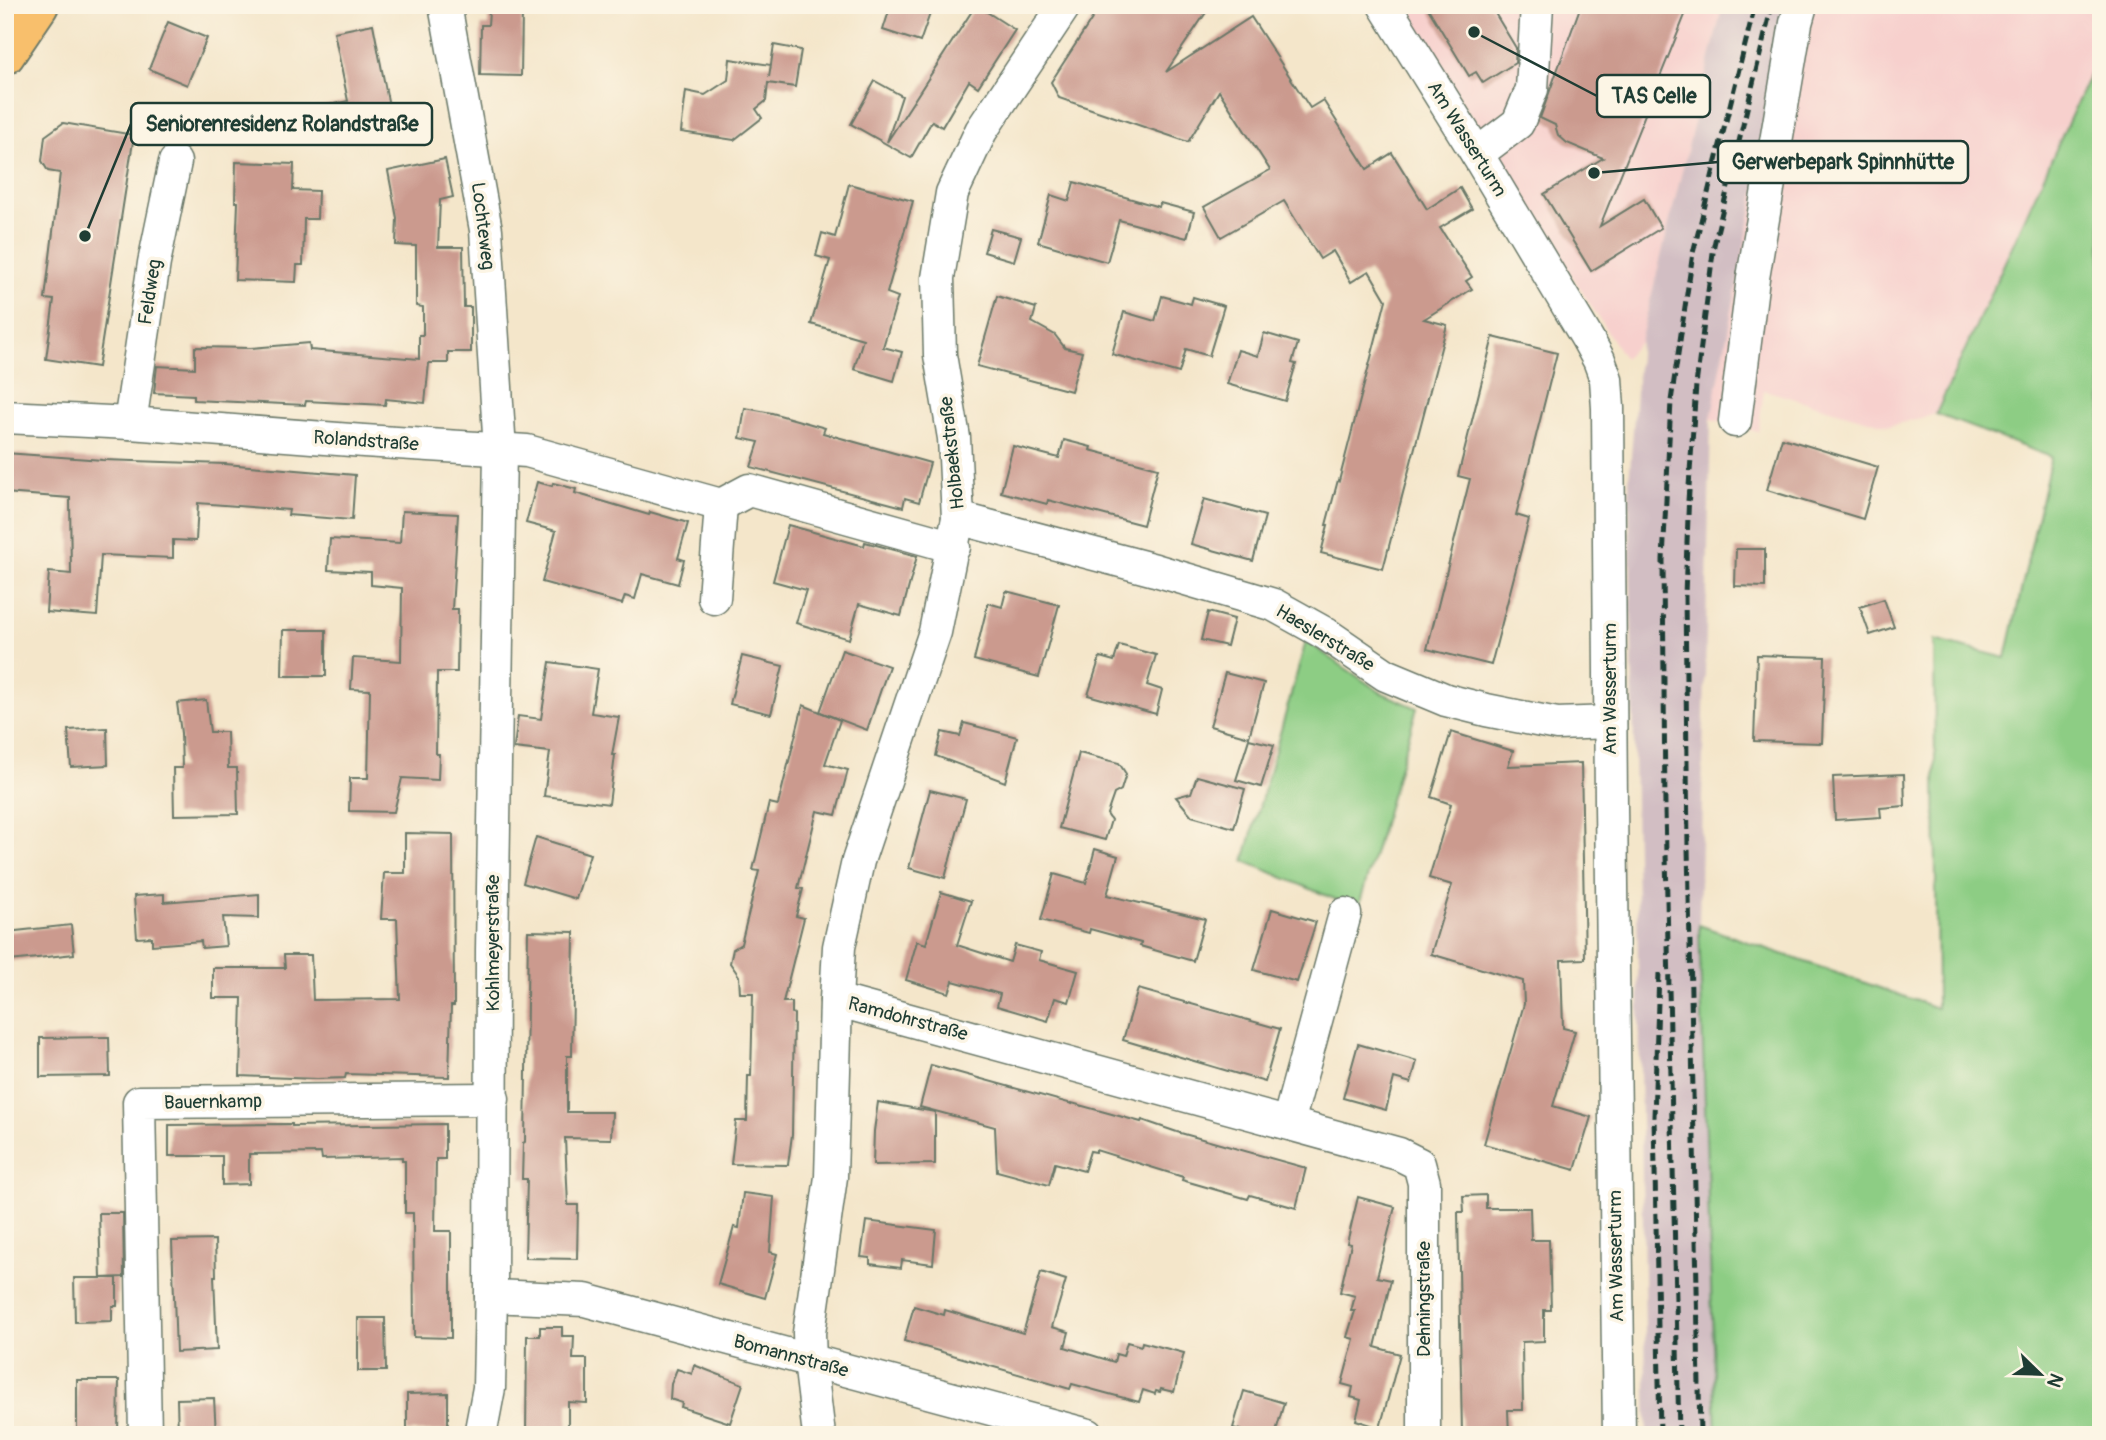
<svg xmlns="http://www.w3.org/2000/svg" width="2106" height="1440" font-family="Pangolin,sans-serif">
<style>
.built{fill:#f7d0cd}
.industrial{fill:#d2bec3}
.green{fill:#8dcd84;stroke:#56855c;stroke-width:2}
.building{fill:#cb9a8e}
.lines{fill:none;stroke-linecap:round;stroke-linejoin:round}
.minor-casing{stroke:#6a7868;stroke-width:35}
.major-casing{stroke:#6a7868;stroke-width:42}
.minor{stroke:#fff;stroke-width:32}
.major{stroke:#f8bf6c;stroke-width:38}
.rail{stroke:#1f3d34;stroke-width:5;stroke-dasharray:10 5;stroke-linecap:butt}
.labels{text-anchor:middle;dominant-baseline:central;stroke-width:7;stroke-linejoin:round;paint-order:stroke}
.street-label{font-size:19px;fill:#1f3d34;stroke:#fcf5e5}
.leader{fill:none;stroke:#1f3d34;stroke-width:2.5}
.callout-dot{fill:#1f3d34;stroke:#fcf5e5;stroke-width:2.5}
.callout{fill:#fcf5e5;stroke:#1f3d34;stroke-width:2.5}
.callout-label{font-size:21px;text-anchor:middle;font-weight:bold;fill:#1f3d34}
</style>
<rect width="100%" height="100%" fill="#fcf5e5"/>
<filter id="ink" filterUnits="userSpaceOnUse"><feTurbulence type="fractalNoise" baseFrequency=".0143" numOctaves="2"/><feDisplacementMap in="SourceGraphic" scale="14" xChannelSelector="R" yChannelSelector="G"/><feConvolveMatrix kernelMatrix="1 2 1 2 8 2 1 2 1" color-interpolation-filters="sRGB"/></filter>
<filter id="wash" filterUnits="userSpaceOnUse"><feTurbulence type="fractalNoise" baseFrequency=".00686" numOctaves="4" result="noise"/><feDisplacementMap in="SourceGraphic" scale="28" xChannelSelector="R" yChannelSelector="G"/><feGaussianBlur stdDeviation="1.57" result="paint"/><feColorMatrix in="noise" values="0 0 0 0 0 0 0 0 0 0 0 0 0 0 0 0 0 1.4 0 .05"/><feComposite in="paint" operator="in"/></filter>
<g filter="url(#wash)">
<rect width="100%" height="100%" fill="#f4e6ca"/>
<g class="built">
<path d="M1401,5H1723L1640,342L1624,358Z"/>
<path d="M1791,5H2101V909L1934,640L2006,658L2051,456L1936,414L1889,426L1764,390L1758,432L1711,419Z"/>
</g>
<path class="industrial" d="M1723,5H1791L1711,419L1699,925L1716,1435H1647L1629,482L1640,342Z"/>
<g class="green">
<path d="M2101,50V1435H1716L1699,925L1937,1008L1934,640L2006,658L2051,457L1936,414Z"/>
<path d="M1306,641L1380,692L1417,708L1358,909L1244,861Z"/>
</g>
<g id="blocks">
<g class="building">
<path d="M891,5H933L920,42L883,30Z"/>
<path d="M976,5L1015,30L978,87L969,81L942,127L932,121L911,158L851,124L875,81L902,96L887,142Z"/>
<path d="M1101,5H1211L1166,72L1251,17L1310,108L1323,100L1367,169L1392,153L1427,209L1460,188L1472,209L1440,228L1472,277L1466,281L1472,289L1424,319L1447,325L1383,569L1321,553L1328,525H1326L1338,480L1339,481L1386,300L1369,271L1351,282L1333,251L1320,259L1284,201L1221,237L1204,207L1270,170L1219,91L1188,142L1059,98L1051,82Z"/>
<path d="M1426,5H1490L1516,48L1515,63L1483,83L1476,72L1469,76Z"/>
<path d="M1581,5H1689L1600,226L1644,199L1661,228L1591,271L1544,194L1603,158L1567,143L1558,135L1555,125L1540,118Z"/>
<path d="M489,11H522L521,76L480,75L481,25H488Z"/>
<path d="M168,22L207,38L187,85L149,69Z"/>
<path d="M373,24L393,127L321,141L315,108L348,101L334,32Z"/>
<path d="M774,45L801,50L795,87L768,83L766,101L756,109L762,118L734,140L681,132L686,91L705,95L728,80L730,59L771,65L769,77Z"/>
<path d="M63,123L134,135L98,367L46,359L54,300L45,299L60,173L48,171L42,161L45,136Z"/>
<path d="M445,159L453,197L440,200L438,247H463L464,307H471V352H448V363H429L425,403L386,399L385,405L306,401L305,405L194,400V395L154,393L157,366L195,368V347L251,348L309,343L310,350L419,359V335H423V307L416,306V246L396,245L397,218L388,171Z"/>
<path d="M236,162L294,164L293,190L318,191L317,219H304L303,265H297L296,282L235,280L238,202H235Z"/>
<path d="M1074,182L1159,207L1160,203L1194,212L1187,238L1119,220L1107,262L1038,242L1051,195L1069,201Z"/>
<path d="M849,184L913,201L887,293L898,297L883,347L902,352L894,381L854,369L863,339L811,324L830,260L816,256L822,233L835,237Z"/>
<path d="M991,229L1021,237L1014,261L984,252Z"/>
<path d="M997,296L1036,308L1032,322L1055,335L1065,348L1082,352L1071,391L977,366Z"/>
<path d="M1162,296L1191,304L1193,297L1224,306L1209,356L1186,349L1179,373L1112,354L1124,312L1155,321Z"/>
<path d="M1264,333L1298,343L1292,363L1296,364L1285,401L1227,384L1238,350L1258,356Z"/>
<path d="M1493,337L1557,353L1516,515L1529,519L1491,665L1427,649L1470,479L1458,476Z"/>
<path d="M745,408L772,413L825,428L823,433L930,463L919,502L905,498L903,507L751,467L759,442L740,438Z"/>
<path d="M1782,438L1878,467L1863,519L1767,490Z"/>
<path d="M1064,440L1091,447L1090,450L1158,468L1143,525L1048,500L1047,504L1001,492L1013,446L1059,458Z"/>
<path d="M5,453L103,460L225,464L355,475L352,520L288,515L289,510L198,503L196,541L173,540V558L101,555L97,616L46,612L49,572L71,574L70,498L5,493Z"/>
<path d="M537,482L552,486L553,483L576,489L575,493L649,515L650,512L688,523L678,558L684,560L678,584L642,574L635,599L625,596L622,604L542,582L556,531L526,523Z"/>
<path d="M1204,499L1265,516L1253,561L1191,544Z"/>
<path d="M402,511L458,514L452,609H458L457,672H437L436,754H439L438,780L402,778L394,812L349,811L350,778H368L370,690L351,689L353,658L401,661L402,588L371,585V572L328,570L330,539L400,543Z"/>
<path d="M788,525L864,546L865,542L917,556L901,616L859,604L849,639L796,623L806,590L773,581Z"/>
<path d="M1736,549H1765V587L1735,586Z"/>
<path d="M1006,591L1059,605L1039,677L974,660L988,603L1002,607Z"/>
<path d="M1884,599L1894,627L1870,635L1860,607Z"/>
<path d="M1208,612L1234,619L1227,646L1201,640Z"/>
<path d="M283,630H326V676H282Z"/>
<path d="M1119,645L1156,655L1147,685L1162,690L1156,714L1088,695L1100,657L1114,661Z"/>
<path d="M842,650L889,666L867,730L820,712Z"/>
<path d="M1757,655L1825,657L1822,743L1754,741Z"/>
<path d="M742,656L783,666L771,714L730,704Z"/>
<path d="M550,662L598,669L591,713L619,717L612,755H615L609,804L544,796L550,752L514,748L518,716L541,719Z"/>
<path d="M1225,673L1264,683L1249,737L1210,726Z"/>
<path d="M206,700L210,732H227L228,768H237L238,814L174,815L173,768H182L181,733L177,703Z"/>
<path d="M803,705L840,720L825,764L848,770L836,815L817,811L798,888L803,889L796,916L804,918L783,1002H792V1013L794,1014L792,1135L788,1165L731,1164L736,1121H747L748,1076H751L753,993H740L739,976L730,963L733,949L741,944L759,871L753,870L769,803L778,805Z"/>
<path d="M964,723L1017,737L1005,782L936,756L942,732L960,736Z"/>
<path d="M107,728L108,765L71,767L68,730Z"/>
<path d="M1451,732L1513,751L1508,766L1581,763L1585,959L1561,960L1563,1028L1575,1031L1553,1106L1591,1117L1575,1170L1484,1144L1524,1004L1523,981L1431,954L1452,885L1429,878L1451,804L1431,797Z"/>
<path d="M1249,739L1274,745L1261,787L1236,780Z"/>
<path d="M1079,753L1119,763L1126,774L1121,790L1114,794L1107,814L1111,820L1105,840L1059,828Z"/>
<path d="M1904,774L1905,806L1880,808L1881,817L1835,820L1833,777Z"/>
<path d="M1197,776L1245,789L1234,828L1192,816L1176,797L1191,793Z"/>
<path d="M930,790L966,799L945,878L909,868Z"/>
<path d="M405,833L453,834L454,1006H451L449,1077L346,1074L345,1078L317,1079L240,1076L242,998H213V968H285L284,955H311L313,1000L400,999L397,919H381L384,873H405Z"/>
<path d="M536,837L590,854L576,899L523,883Z"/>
<path d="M1095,849L1118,856L1107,895L1205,919L1193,961L1140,946L1141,943L1090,929L1089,933L1041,920L1054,874L1086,883Z"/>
<path d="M941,892L971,901L957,945L1010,962L1015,945L1041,952L1039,960L1078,971L1069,1002L1055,998L1048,1021L997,1006L1000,994L953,981L949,993L906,980L917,941L926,944Z"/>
<path d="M164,894V902L259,894V918L223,917L226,946L202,948L201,941L152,945V937L137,938L134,896Z"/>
<path d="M1272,909L1316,922L1297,982L1254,970Z"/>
<path d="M71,925L74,954L10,961L7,932Z"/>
<path d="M528,931L574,932L572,1056H567V1112H612L611,1139L565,1138L568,1205H578L577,1259L525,1258L527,1179H522L523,1143L525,1142Z"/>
<path d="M1138,989L1280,1029L1265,1082L1123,1040Z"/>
<path d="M109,1037L110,1076L40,1077V1038Z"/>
<path d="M1358,1044L1417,1061L1411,1083L1394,1078L1386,1110L1343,1098Z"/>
<path d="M931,1065L1072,1104V1103L1141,1122L1142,1120L1177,1132L1306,1168L1296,1208L1250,1195L1248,1199L1182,1180L1183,1177L1096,1150V1152L1090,1151L1084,1171L1055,1163L1049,1185L997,1171L995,1127L920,1107Z"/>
<path d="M878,1102L935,1112V1164L873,1165L874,1131Z"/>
<path d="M292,1124V1126L445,1124V1159H436L435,1231H451V1338L414,1337L413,1213H405V1161H402V1157L322,1159L321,1153L249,1154V1184L222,1185V1156H169V1125Z"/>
<path d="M743,1193L774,1197L770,1252L777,1254L765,1298L718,1284L734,1227L739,1228Z"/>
<path d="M1486,1195V1208H1530L1531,1240H1549L1551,1310H1544V1341L1522,1342L1523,1410H1508L1509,1435H1462L1458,1212H1464L1463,1196Z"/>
<path d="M1358,1197L1395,1207L1377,1277L1391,1280L1375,1347L1400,1354L1380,1428L1356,1420L1361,1400L1351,1397L1353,1387L1342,1384L1354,1339L1347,1337L1355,1311H1351L1355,1296L1340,1292L1351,1244L1347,1243Z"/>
<path d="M99,1213H123L124,1277L101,1278Z"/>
<path d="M866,1221L936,1230L933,1264L902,1260L901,1268L870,1264V1258L861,1257Z"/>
<path d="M215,1240L216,1276H214L217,1350L176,1352L172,1241Z"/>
<path d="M1041,1272L1066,1280L1052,1327L1069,1332L1065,1347L1114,1362L1116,1354L1123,1356L1127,1342L1141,1346L1142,1342L1184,1353L1174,1392L1161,1389L1160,1392L1156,1391L1155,1394L1143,1390L1139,1402L1072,1384L1070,1389L904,1341L914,1306L944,1315L945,1310L1023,1333Z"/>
<path d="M74,1278H117V1306H112V1321L75,1322Z"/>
<path d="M358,1318H385L386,1371H358Z"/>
<path d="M540,1327H562V1336H574L573,1359H587V1403L568,1402V1435H526L527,1336H540Z"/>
<path d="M694,1365L743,1384L730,1423L681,1407L682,1403L670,1399L671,1384L677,1369L692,1374Z"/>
<path d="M77,1380H119L118,1433L77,1435Z"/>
<path d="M1244,1391L1284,1403L1275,1435H1257L1233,1428Z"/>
<path d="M448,1393V1431L407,1432V1394Z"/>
<path d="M214,1398L216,1434H178L177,1399Z"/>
</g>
</g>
</g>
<g filter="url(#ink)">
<use href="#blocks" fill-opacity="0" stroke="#6a7868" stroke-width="2"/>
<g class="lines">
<g class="minor-casing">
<g id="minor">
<path d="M445,5L486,230L500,450L492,950L491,1296L489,1388L480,1435"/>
<path d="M1384,5L1477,154L1587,338L1599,360L1606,379L1608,408L1611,805L1619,1435"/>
<path d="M1477,154L1518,123L1532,89L1537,5"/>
<path d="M5,417L130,423L364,441L527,451L721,505L749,490L954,547"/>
<path d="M1735,421L1753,278L1796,23L1801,5"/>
<path d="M130,423L154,263L175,162"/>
<path d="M958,518L1155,570L1274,605L1326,634L1386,675L1446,700L1486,710L1557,724L1610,722"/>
<path d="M714,598L721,505"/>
<path d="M836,1000L839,947L858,861L935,632L958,518L954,438L940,355L938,278L952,193L981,131L1065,5"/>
<path d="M1288,1123L1345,914"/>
<path d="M491,1296L585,1300L1088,1435"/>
<path d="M145,1435L139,1102L493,1099"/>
<path d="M819,1435L810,1361L809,1333L831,1177L836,1000L1399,1154L1419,1164L1424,1183V1435"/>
</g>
</g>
<g class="major-casing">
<path id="major" d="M5,55L39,5"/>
</g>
<use href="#minor" class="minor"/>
<use href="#major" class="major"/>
<g class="rail">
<path d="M1689,490L1685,595L1688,847L1700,1435"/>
<path d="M1688,501L1696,385L1714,245L1772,5"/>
<path d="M1659,973L1654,1117L1660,1435"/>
<path d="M1679,1435L1665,809L1663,560L1671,401L1693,253L1755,5"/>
</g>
</g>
</g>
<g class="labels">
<g class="street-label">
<text transform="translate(1467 139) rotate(58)">Am Wasserturm</text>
<text transform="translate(483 226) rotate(83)">Lochteweg</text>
<text transform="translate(150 292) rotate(-81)">Feldweg</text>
<text transform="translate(366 441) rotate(4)">Rolandstraße</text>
<text transform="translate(952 453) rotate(-96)">Holbaekstraße</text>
<text transform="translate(1325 638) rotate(31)">Haeslerstraße</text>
<text transform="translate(1610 689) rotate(-90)">Am Wasserturm</text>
<text transform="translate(493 943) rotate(-90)">Kohlmeyerstraße</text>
<text transform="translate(908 1019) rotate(15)">Ramdohrstraße</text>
<text transform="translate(213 1102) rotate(-1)">Bauernkamp</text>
<text transform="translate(1616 1256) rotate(-91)">Am Wasserturm</text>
<text transform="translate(1424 1299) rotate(-90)">Dehningstraße</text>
<text transform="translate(791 1356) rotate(15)">Bomannstraße</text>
</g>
</g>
<path class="leader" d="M1474 32L1597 96M85 236L131 124M1594 173L1718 162"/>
<g class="callout-dot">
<circle cx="1474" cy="32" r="7"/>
<circle cx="85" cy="236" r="7"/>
<circle cx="1594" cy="173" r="7"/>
</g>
<g class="callout">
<rect x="1597" y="75" width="113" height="42" rx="7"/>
<rect x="131" y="103" width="301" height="42" rx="7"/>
<rect x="1718" y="141" width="250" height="42" rx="7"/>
</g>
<g class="callout-label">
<text x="1654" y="103">TAS Celle</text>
<text x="282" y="131">Seniorenresidenz Rolandstraße</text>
<text x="1843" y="169">Gerwerbepark Spinnhütte</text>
</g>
<rect width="2106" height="1440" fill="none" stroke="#fcf5e5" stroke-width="28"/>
<g transform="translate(2040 1374) rotate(113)" stroke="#fcf5e5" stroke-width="5" paint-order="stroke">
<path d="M0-5L12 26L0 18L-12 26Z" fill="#1f3d34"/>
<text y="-10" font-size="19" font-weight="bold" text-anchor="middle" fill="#1f3d34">N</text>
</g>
</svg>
